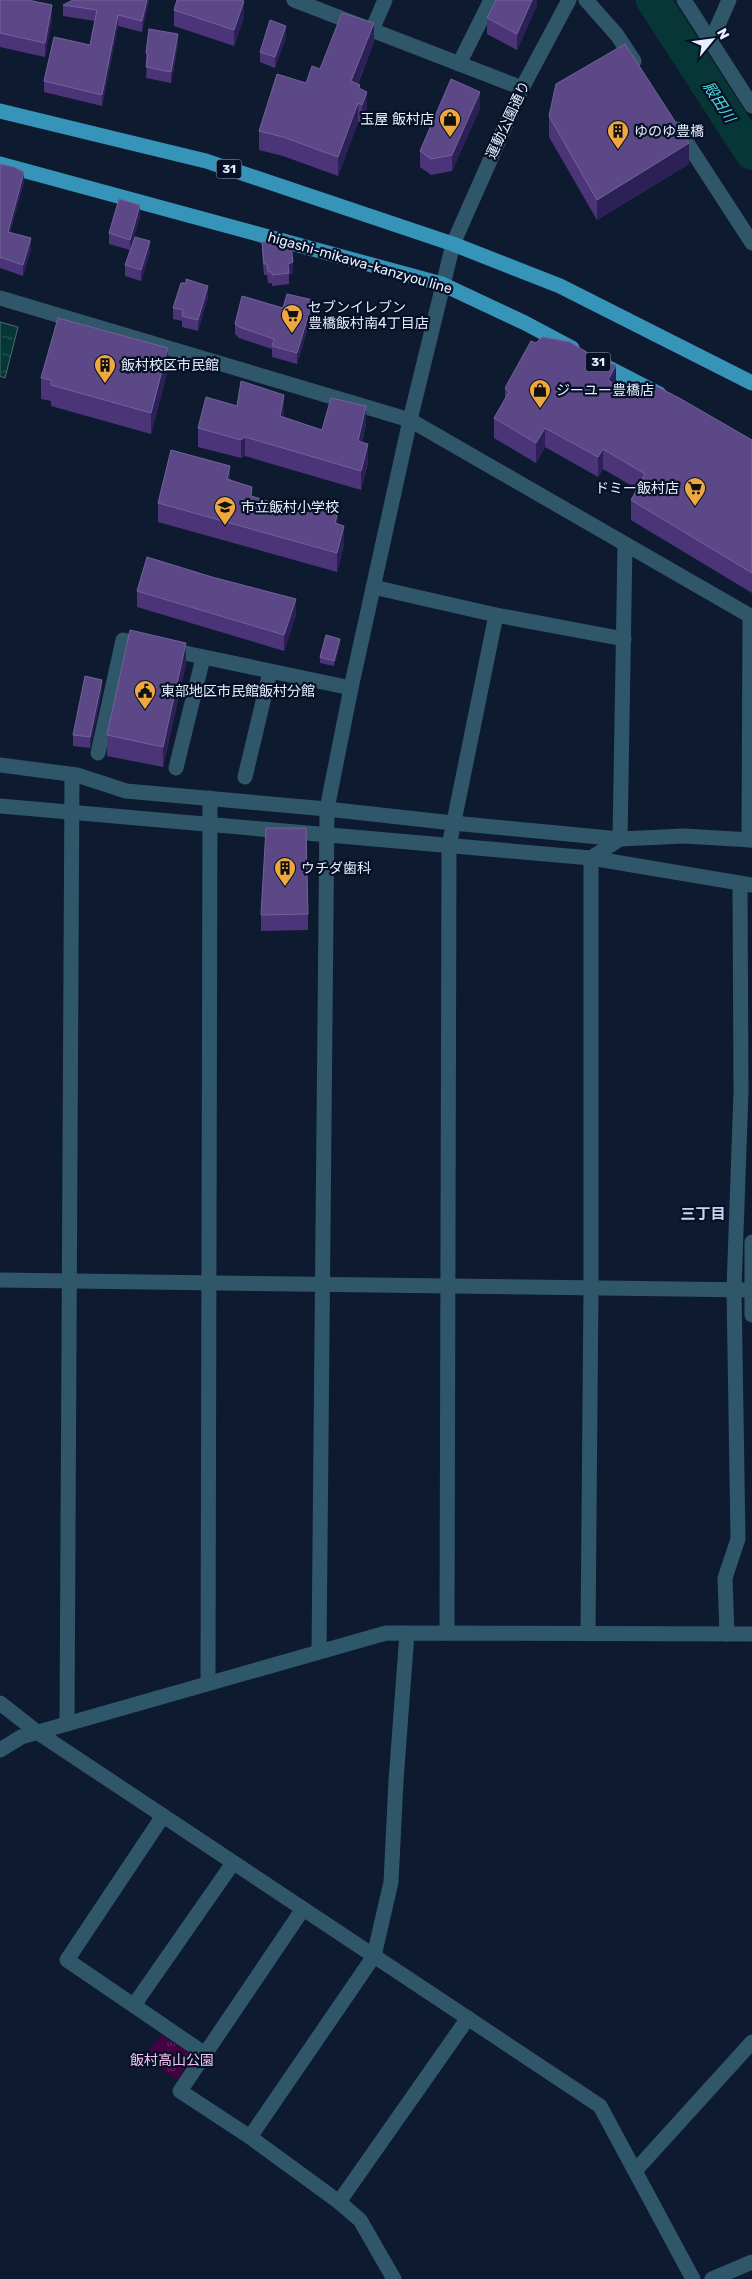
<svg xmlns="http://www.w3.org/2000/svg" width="752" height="2279" font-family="Rubik,'Noto Sans JP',sans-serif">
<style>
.grass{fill:url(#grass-tufts)}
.water{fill:url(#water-ripples);stroke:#496e72}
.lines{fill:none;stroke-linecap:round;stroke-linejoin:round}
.river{stroke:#063736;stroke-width:34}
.minor{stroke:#2f5769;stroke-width:15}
.major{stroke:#3694b9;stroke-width:15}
.wall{fill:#4c3479}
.shaded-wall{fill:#2c2156}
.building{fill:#5c4887;stroke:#72629a}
.labels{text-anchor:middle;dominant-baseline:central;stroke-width:4.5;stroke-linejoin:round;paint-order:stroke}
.shield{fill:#061126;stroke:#a3acbe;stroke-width:1}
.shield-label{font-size:12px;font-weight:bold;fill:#e6efff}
.poi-label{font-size:14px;fill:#e6efff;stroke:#061126;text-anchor:start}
.street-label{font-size:14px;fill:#e6efff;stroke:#061126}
.park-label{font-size:14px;fill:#f8c0f1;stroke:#061126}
.water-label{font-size:15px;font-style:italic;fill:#4ddddd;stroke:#061126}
.neighbourhood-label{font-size:15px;font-weight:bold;fill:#c5d6f5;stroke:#061126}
</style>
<defs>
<pattern id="grass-tufts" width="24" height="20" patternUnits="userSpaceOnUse" patternTransform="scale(1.25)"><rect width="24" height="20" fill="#430241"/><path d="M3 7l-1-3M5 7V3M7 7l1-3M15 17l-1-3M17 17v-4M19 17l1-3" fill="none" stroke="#5e275e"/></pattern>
<pattern id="water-ripples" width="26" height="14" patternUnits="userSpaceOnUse" patternTransform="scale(1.25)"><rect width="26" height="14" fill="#063736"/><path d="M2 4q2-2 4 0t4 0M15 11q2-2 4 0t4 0" fill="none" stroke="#2a5454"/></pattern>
</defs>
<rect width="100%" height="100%" fill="#0e1a30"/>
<path class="grass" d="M161,2035L193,2056L177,2080L144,2057Z"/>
<path class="water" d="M0,322L18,327L5,378L0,376Z"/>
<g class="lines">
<path class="river" d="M653,0L752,153"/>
<g class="minor">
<path d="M294,0L522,88"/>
<path d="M586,0L617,35L634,61"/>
<path d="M684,0L752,106"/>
<path d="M372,30L385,0"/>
<path d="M711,41L729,0"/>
<path d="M459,64L491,0"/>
<path d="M678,129L752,243"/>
<path d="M0,298L410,420L752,617"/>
<path d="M373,587L496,615L624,639"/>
<path d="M98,753L123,640L351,688"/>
<path d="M0,765L77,775L126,791L327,809L453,823L620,839L684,836L752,840"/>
<path d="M176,768L203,658"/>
<path d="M245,777L270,672"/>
<path d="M0,806L591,858L752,885"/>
<path d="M749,840L750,616"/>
<path d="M752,1242V1315"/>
<path d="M0,1280L752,1290"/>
<path d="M447,1633L449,846L496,615"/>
<path d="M588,1633L591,1288V858L620,839L625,545"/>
<path d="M727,1634L725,1578L738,1539L734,1289L741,1092L740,883"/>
<path d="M319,1652L327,809L351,688L410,420L453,244L522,88L569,0"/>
<path d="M208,1683L210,798"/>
<path d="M0,1703L37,1732L600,2106L693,2279"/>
<path d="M67,1724L72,775"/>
<path d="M0,1750L21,1737L386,1633L752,1634"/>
<path d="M163,1816L67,1960L205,2054"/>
<path d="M303,1909L180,2091L250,2137L339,2202L360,2220L394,2279"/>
<path d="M134,2005L233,1863"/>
<path d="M250,2137L374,1956L391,1882L396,1781L407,1633"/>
<path d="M635,2171L752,2042"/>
<path d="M339,2202L468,2018"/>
<path d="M712,2279L752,2262"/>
</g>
<g class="major">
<path d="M0,111L206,161L453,244L560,286L752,383"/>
<path d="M0,164L442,284L525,323L572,348"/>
<path d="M599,363L659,394"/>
</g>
</g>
<g class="wall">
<path d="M0,0L52,19L45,57L0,47Z"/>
<path d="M149,0L142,32L118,26L102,106L44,92V81L90,45L95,21L63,16V5Z"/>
<path d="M537,0V5L517,50L487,34V18Z"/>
<path d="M174,10L244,17L234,46L174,26Z"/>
<path d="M286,37L275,68L260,62V52Z"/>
<path d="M374,42L358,84L360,89L367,111L362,124L358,122L338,176L283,156L259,150V131L320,69Z"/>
<path d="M178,45L171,83L146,78L147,64H146V53Z"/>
<path d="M480,108L452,171L431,175L420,167V151Z"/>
<path d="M549,116L689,164L597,220L549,137Z"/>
<path d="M0,164L24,182L10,232L31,249L23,276L0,268Z"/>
<path d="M140,216L130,250L150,252L141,281L125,276V265L130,250L109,244V233Z"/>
<path d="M262,242L293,273L289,275V284L272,286V283H268L267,275H264L262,253Z"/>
<path d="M208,297L198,331L182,327V321L173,319V308Z"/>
<path d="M283,308L313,311L297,364L272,357V349L239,338L235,334V324Z"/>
<path d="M168,369L151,434L51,406V401L41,399V378Z"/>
<path d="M616,385L634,396L752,440V593L631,520V500L637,489L603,469L598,477L545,447L536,463L494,438V418L505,400V388Z"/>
<path d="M284,414L283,417L322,430L366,425L362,443L368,463L361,490L245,456L241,458L198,447V428Z"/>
<path d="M230,479L252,496L338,524L344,545L337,572L158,522V503Z"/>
<path d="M137,591L296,615L284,651L137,607Z"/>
<path d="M340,644L334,666L320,663V657Z"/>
<path d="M186,664L163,767L107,756V735Z"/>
<path d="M102,690L90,748L73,746V735Z"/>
<path d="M308,914V930L261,931V915Z"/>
</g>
<g class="shaded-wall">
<path d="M147,0H149L142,32V21Z"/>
<path d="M532,0H537V5L517,50V34Z"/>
<path d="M244,1V17L234,46V30Z"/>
<path d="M52,5V19L45,57V43Z"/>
<path d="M118,15V26L102,106V95Z"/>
<path d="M374,23V42L351,100V81Z"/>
<path d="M286,26V37L275,68V57Z"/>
<path d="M178,34V45L171,83V72Z"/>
<path d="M367,92V111L362,124V105Z"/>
<path d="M480,92V108L452,171V155Z"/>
<path d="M358,103V122L338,176V157Z"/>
<path d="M689,143V164L597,220V200Z"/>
<path d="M24,172V182L8,242V232Z"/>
<path d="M140,205V216L130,250V240Z"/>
<path d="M31,238V249L23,276V265Z"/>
<path d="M150,241V252L141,281V270Z"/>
<path d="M293,262V273L289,275L288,264Z"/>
<path d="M208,286V297L198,331V320Z"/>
<path d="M313,300V311L297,364V353Z"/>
<path d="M168,348V369L151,434V413Z"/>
<path d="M616,365V385L608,380Z"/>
<path d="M284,395V414L280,435V416Z"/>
<path d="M366,406V425L358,460V441Z"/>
<path d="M545,428V447L536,463V443Z"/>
<path d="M245,437V456L241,458V440Z"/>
<path d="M368,444V463L361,490V471Z"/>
<path d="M603,449V469L598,477V457Z"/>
<path d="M230,466V486L227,479Z"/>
<path d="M338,511V530L335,523Z"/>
<path d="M344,526V545L337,572V553Z"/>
<path d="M296,599V615L284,651V635Z"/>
<path d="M340,639V644L334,666V661Z"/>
<path d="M186,643V664L163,767V747Z"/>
<path d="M102,680V690L90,748V737Z"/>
</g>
<g class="building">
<path d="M0,0H28L52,5L45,43L0,33Z"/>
<path d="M73,0H147L142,21L118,15L102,95L44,81L54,37L90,45L97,10L63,5Z"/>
<path d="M177,0H241L244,1L234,30L174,10Z"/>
<path d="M496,0H532L517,34L487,18Z"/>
<path d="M342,13L374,23L351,81L360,85L359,88L367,92L362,105L358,103L338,157L283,137L259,131L277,74L306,83L312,66L320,69Z"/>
<path d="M270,20L286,26L275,57L260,52Z"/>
<path d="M149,29L178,34L171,72L146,67L148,54L146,53Z"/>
<path d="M625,44L689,143L597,200L549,116L556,84Z"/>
<path d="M451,79L480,92L452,155L431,159L420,151Z"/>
<path d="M0,164L14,167L24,172L8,232L31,238L23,265L0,257V259Z"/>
<path d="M119,199L140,205L130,240L109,233Z"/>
<path d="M135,237L150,241L141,270L125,265Z"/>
<path d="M285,240L287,245H291L293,262L288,264L289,273L272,275V272H268L267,264H264L262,242Z"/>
<path d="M186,279L208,286L198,320L182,316L183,310L173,308L181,283H186Z"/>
<path d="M287,294L313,300L297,353L272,346L274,339L239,327L235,324L242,296L283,308Z"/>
<path d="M58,318L168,348L151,413L51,385V380L41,378Z"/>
<path d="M542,337L570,342L598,359L616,365L608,380L634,396L642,382L653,387L656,386L681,399L752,440V573L631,500L645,474L603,449L598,457L545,428L536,443L494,418L509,392L505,388L531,341L536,343Z"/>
<path d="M241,381L284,395L280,416L322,430L331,398L366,406L358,441L368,444L361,471L245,437L241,440L198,428L206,397L237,406Z"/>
<path d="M171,450L230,466L227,479L252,487L251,496L308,513L312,503L338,511L335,523L344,526L337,553L158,503Z"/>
<path d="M147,557L212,577L296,599L284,635L137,591Z"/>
<path d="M130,630L186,643L163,747L107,735Z"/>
<path d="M326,635L340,639L334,661L320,657Z"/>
<path d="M85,676L102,680L90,737L73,735Z"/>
<path d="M266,828H306L308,914L261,915Z"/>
</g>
<defs>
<g id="shop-pin" transform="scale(1.125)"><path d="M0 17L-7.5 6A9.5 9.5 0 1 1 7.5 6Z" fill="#f0a73e" stroke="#061126"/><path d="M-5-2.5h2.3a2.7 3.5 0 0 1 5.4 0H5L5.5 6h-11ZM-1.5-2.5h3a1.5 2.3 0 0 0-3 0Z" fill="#111"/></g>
<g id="building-pin" transform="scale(1.125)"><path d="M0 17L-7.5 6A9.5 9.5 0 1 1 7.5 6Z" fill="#f0a73e" stroke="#061126"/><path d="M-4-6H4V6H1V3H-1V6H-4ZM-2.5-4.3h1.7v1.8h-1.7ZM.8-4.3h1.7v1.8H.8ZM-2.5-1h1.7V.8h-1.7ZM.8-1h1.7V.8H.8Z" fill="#111"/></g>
<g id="supermarket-pin" transform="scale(1.125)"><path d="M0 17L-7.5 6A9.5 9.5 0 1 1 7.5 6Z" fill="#f0a73e" stroke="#061126"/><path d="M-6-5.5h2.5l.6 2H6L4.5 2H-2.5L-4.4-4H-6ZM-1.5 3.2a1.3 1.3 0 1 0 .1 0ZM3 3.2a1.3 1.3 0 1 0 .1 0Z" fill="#111"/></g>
<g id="school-pin" transform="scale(1.125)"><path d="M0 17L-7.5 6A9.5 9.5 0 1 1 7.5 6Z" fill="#f0a73e" stroke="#061126"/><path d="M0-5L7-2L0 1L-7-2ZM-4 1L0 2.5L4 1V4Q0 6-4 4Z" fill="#111"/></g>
<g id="civic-pin" transform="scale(1.125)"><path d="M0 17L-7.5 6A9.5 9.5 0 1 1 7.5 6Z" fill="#f0a73e" stroke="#061126"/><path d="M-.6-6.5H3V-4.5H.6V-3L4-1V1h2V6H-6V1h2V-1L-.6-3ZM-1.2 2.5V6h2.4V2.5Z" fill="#111"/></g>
</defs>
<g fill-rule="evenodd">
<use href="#shop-pin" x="450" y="119"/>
<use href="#building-pin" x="618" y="131"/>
<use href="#supermarket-pin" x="292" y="315"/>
<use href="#building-pin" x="105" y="365"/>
<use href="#shop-pin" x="540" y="390"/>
<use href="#supermarket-pin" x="695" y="488"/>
<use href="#school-pin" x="225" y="507"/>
<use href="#civic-pin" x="145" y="691"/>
<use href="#building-pin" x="285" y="868"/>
</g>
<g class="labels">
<g class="shield">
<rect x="216.5" y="159.5" width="25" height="19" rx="4"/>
<rect x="585.5" y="352.5" width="25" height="19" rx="4"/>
</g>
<g class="shield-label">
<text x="229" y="169">31</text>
<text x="598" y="362">31</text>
</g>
<g class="poi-label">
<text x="434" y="119" text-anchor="end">玉屋 飯村店</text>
<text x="634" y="131">ゆのゆ豊橋</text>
<text x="308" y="307">セブンイレブン<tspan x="308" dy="16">豊橋飯村南4丁目店</tspan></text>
<text x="121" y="365">飯村校区市民館</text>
<text x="556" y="390">ジーユー豊橋店</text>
<text x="679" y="488" text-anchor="end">ドミー飯村店</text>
<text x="241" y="507">市立飯村小学校</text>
<text x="161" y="691">東部地区市民館飯村分館</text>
<text x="301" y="868">ウチダ歯科</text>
</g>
<g class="street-label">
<text transform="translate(508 120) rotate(-65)">運動公園通り</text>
<text transform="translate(360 263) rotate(16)">higashi-mikawa-kanzyou line</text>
</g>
<g class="park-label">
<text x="172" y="2060">飯村高山公園</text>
</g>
<g class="water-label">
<text transform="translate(719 102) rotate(57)">殿田川</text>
</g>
<g class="neighbourhood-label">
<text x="703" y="1214">三丁目</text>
</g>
</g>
<g transform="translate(712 40) rotate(61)" stroke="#061126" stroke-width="4" paint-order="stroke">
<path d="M0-4L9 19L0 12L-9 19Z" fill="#e6efff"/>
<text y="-8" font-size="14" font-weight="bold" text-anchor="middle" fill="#e6efff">N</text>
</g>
</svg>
